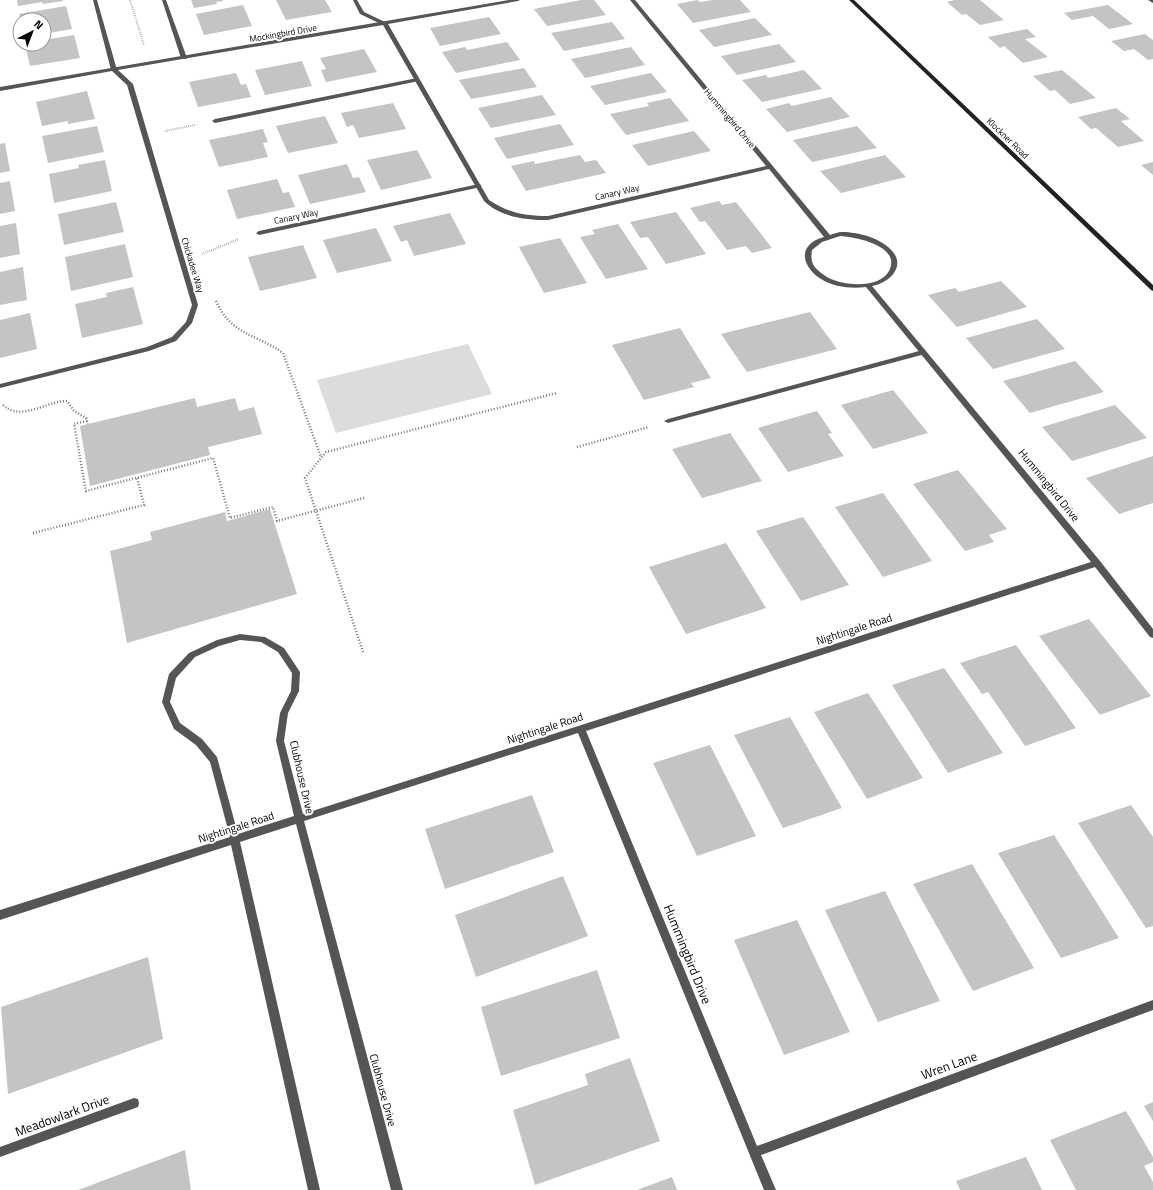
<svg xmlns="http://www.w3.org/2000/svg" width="1153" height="1190" font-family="'Titillium Web',sans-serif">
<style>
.green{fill:#dcdcdc}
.building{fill:#c4c4c4}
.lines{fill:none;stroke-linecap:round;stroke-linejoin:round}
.path-far1{stroke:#777;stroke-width:2;stroke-dasharray:0.5 1.5;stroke-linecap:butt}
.path{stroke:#777;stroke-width:2.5;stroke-dasharray:1 2;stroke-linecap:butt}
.service{fill:#555;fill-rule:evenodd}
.minor{fill:#555;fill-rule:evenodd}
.secondary{fill:#222;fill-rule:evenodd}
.labels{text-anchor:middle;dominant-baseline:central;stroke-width:4;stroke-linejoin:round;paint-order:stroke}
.far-street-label{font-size:9px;fill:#000;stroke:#fff}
.street-label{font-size:11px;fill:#000;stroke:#fff}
.near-street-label{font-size:13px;fill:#000;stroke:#fff}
</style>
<rect width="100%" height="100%" fill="#fff"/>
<path class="green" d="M468,344L492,394L336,433L317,380Z"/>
<g class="building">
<path d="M17,0H63V1L43,4L42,2L18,6Z"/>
<path d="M191,0H223V1L216,2L217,4L194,8Z"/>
<path d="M276,0H325L332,12L286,20Z"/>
<path d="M581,0H594L606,15L547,26L534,9Z"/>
<path d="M697,0L700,2L713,0H740L751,12L693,23L677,4Z"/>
<path d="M954,0H980L1004,20L980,25L966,14L962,15L947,2Z"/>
<path d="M243,5L252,26L204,35L196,14Z"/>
<path d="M1108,5L1133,24L1109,29L1093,16L1072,20L1064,13Z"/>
<path d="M66,6L72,29L49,33L48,31L44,32V20H21L19,14Z"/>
<path d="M489,17L501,34L440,46L430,28Z"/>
<path d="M755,18L772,35L714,47L699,30Z"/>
<path d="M612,22L625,39L564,51L551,33Z"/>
<path d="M1027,29L1036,37L1025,39L1048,57L1023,63L1004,46L1000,48L988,37Z"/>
<path d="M1145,34L1153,40V59L1148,60L1134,49L1124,51L1111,41Z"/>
<path d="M74,35L80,58L30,66L25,44H44V40Z"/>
<path d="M507,42L520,60L456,73L442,52L465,47L467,50Z"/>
<path d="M779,44L796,62L737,75L721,56Z"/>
<path d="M631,47L645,65L585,78L571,59Z"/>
<path d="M364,49L377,72L326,82L321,70L326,69L320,58Z"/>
<path d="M302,61L312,86L265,95L255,70Z"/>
<path d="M524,68L537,87L471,99L459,80Z"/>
<path d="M804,70L822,89L762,102L742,80L766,75L768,78Z"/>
<path d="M1062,70L1096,98L1070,104L1055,90L1050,91L1033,76Z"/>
<path d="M236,73L241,85L246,84L251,97L198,107L189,82Z"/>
<path d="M651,73L667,92L605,105L590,86Z"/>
<path d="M87,91L95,119L68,124V121L42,126L36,102Z"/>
<path d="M542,95L556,115L491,128L478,108Z"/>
<path d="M831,97L850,117L787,132L766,109L789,103L792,106Z"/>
<path d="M670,98L689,121L626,135L610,114L649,106L647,103Z"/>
<path d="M393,103L406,129L359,138L353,125L347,127L341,113Z"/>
<path d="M1116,108L1130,119L1121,121L1144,141L1118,147L1096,128L1091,129L1078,117Z"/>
<path d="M325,116L338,143L288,153L276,126Z"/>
<path d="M560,124L574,145L507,159L494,138Z"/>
<path d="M97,126L104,152L48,163L42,136Z"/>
<path d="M857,126L877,148L812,162L793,140Z"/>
<path d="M263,129L268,142L263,143L268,157L219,167L209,140Z"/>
<path d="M694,131L711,151L648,166L632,145Z"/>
<path d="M5,143L10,171L0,173V144Z"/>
<path d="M417,150L432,178L381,190L367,160Z"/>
<path d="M580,155L585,162L596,160L606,173L526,191L511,166L534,161L535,164Z"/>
<path d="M885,155L906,177L841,193L820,171Z"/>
<path d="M105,160L112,191L54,203L49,174L79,168L78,165Z"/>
<path d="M1153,162V175L1141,165Z"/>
<path d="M347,164L353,178L359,177L366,192L310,204L298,175Z"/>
<path d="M277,179L283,193L289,192L295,207L237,219L227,190Z"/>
<path d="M10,181L15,211L0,214V183Z"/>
<path d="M719,201L722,205L736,202L772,248L752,253L746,246L727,250L705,221L700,222L690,208Z"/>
<path d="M116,202L124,232L64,245L58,214Z"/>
<path d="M676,212L706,254L666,264L648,237L640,238L630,222Z"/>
<path d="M450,213L466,244L414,256L407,240L401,242L393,226Z"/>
<path d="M16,223L20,254L0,258V226Z"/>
<path d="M618,224L648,269L606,279L580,237L595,234L592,230Z"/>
<path d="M376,228L392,261L337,273L323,240Z"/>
<path d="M560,238L587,283L544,293L519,247Z"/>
<path d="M125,244L133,277L71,291L65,257Z"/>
<path d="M303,245L317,278L260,291L248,257Z"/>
<path d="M23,267L27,300L0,305V272Z"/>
<path d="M1001,281L1027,307L957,327L928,295L955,288L959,292Z"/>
<path d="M133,287L143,324L82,338L75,304L107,297L106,293Z"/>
<path d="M810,312L837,349L747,372L721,334Z"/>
<path d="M30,313L37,349L0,358V320Z"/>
<path d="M1037,319L1065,349L993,369L966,338Z"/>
<path d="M680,328L711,378L691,383L694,387L644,400L612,345Z"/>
<path d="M1075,361L1104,392L1030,413L1003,381Z"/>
<path d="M893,390L928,433L873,449L841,405Z"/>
<path d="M195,398L197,407L235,398L239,411L254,407L262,434L208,447L210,455L90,486L80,426Z"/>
<path d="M1115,405L1147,438L1072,461L1042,427Z"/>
<path d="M817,411L832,433L828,434L844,456L788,472L758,428Z"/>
<path d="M730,433L762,481L702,498L672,449Z"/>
<path d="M1153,456V503L1119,514L1086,478Z"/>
<path d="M958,470L1007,529L989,535L994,542L965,551L913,484Z"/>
<path d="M883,493L932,561L883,577L835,507Z"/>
<path d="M270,509L297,594L127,643L110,551L152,540L150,532L225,512L227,521Z"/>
<path d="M803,517L849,585L801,601L756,531Z"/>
<path d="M726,543L766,608L686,634L649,567Z"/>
<path d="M1089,619L1151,696L1100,715L1039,636Z"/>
<path d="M1016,645L1076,728L1025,746L988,692L982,694L960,663Z"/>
<path d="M944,668L1003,753L948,773L892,685Z"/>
<path d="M868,693L923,778L867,799L814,712Z"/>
<path d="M790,717L842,808L783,828L734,735Z"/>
<path d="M710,745L756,836L697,856L653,763Z"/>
<path d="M532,795L554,852L445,889L425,829Z"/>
<path d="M1131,805L1153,837V926L1146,928L1078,823Z"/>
<path d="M1054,835L1119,938L1061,958L998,853Z"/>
<path d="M972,864L1034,968L973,991L913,884Z"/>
<path d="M563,876L588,936L476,977L455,915Z"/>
<path d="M885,891L940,1001L878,1022L825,910Z"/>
<path d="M797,920L850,1032L784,1055L734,940Z"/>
<path d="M148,957L163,1039L8,1094L1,1007Z"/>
<path d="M597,970L620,1038L501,1076L481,1007Z"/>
<path d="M630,1058L660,1141L535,1185L513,1110L588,1085L585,1074Z"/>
<path d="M1153,1102V1121L1144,1106Z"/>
<path d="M1126,1111L1153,1157V1162L1144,1166L1153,1182V1190H1076L1050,1140Z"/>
<path d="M185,1150L191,1190H78Z"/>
<path d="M1026,1157L1042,1190H960L956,1181Z"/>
<path d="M672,1177L677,1190H637Z"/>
</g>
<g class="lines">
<g class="path-far1">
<path d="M130,0L144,45"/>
<path d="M165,131L195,125"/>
<path d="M202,254L239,239"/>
</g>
<g class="path">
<path d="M216,301C231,335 256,334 283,353L321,457"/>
<path d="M3,405C21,422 46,401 67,401L74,411L86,418L88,424"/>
<path d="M87,421L74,424L86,491L213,458L230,518L273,507L277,521L364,498"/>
<path d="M577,447L649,427"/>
<path d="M33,533L144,505L137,478"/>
<path d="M363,652L305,478L326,452L557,393"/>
</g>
<g class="service">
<path d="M93,0H97L117,70L116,71L111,70Z"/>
<path d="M162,0H166L187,58L186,59L181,58Z"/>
<path d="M353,0H357L364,12L387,23V25H383L360,14Z"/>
<path d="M417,78L419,79V81L215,123L212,121L215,119Z"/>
<path d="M479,184L481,185V187L259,235L256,233L259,231Z"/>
<path d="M923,350H925V354L668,423L664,421L668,419Z"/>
<path d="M134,1098L138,1099L139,1103L138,1107L0,1157V1147Z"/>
</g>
<g class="minor">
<path d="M509,0H520L518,1L388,24L489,200C508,213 526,216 548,216L766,166L630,0H635L830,235C833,234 838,232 842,232C858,232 882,238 893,252C906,268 887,284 872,286L1100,561L1153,629V638L1150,637L1095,567L586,731L757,1146L1153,1000V1010L761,1155L776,1190H764L578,733L304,821L403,1190H391L296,824L240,842L320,1190H308L231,845L0,920V910L230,837L210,762L196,745L174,729L162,702L169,674L189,653L217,640L240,634L265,637L284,648L300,672L299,691L288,713L284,741L303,814L1091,562L866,287C851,289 834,287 821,279C800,265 798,244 824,237L769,169L548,220C526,220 500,217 484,201L383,25L118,70L133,84L198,305L192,323L176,341L149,351L0,388V384L147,347L172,337L186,322L192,305L127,85L112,71L0,91V87ZM840,236C856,237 902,246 889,271C879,290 838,286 824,275C813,267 810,263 812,250L822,242ZM240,640L261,642L278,652L292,673L291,691L280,713L276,741L294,816L238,834L217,757L202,739L180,723L170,702L176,678L195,657L219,646Z"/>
<path d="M1148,0H1153V3Z"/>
</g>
<path class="secondary" d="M849,0H854L1153,285V291L1151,290Z"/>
</g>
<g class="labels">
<g class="far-street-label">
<text transform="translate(283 33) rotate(-10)">Mockingbird Drive</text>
<text transform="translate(730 118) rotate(50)">Hummingbird Drive</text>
<text transform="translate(1008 138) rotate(44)">Klockner Road</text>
<text transform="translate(617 192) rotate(-13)">Canary Way</text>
<text transform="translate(296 216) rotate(-12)">Canary Way</text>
<text transform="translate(193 265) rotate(73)">Chickadee Way</text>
</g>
<g class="street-label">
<text transform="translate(1049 485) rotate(51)">Hummingbird Drive</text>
<text transform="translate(854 629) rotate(-18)">Nightingale Road</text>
<text transform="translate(545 728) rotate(-18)">Nightingale Road</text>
<text transform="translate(302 777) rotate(77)">Clubhouse Drive</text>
<text transform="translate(236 827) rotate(-18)">Nightingale Road</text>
<text transform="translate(383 1090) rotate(75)">Clubhouse Drive</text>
</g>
<g class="near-street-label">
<text transform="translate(688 954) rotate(68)">Hummingbird Drive</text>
<text transform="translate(949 1065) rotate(-20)">Wren Lane</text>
<text transform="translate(62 1115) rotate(-20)">Meadowlark Drive</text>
</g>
</g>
<g transform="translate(32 32) rotate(42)"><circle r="19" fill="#ffffff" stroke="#999999"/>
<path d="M0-3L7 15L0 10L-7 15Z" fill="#000000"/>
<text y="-6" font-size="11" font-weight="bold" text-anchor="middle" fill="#000000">N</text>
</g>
</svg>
